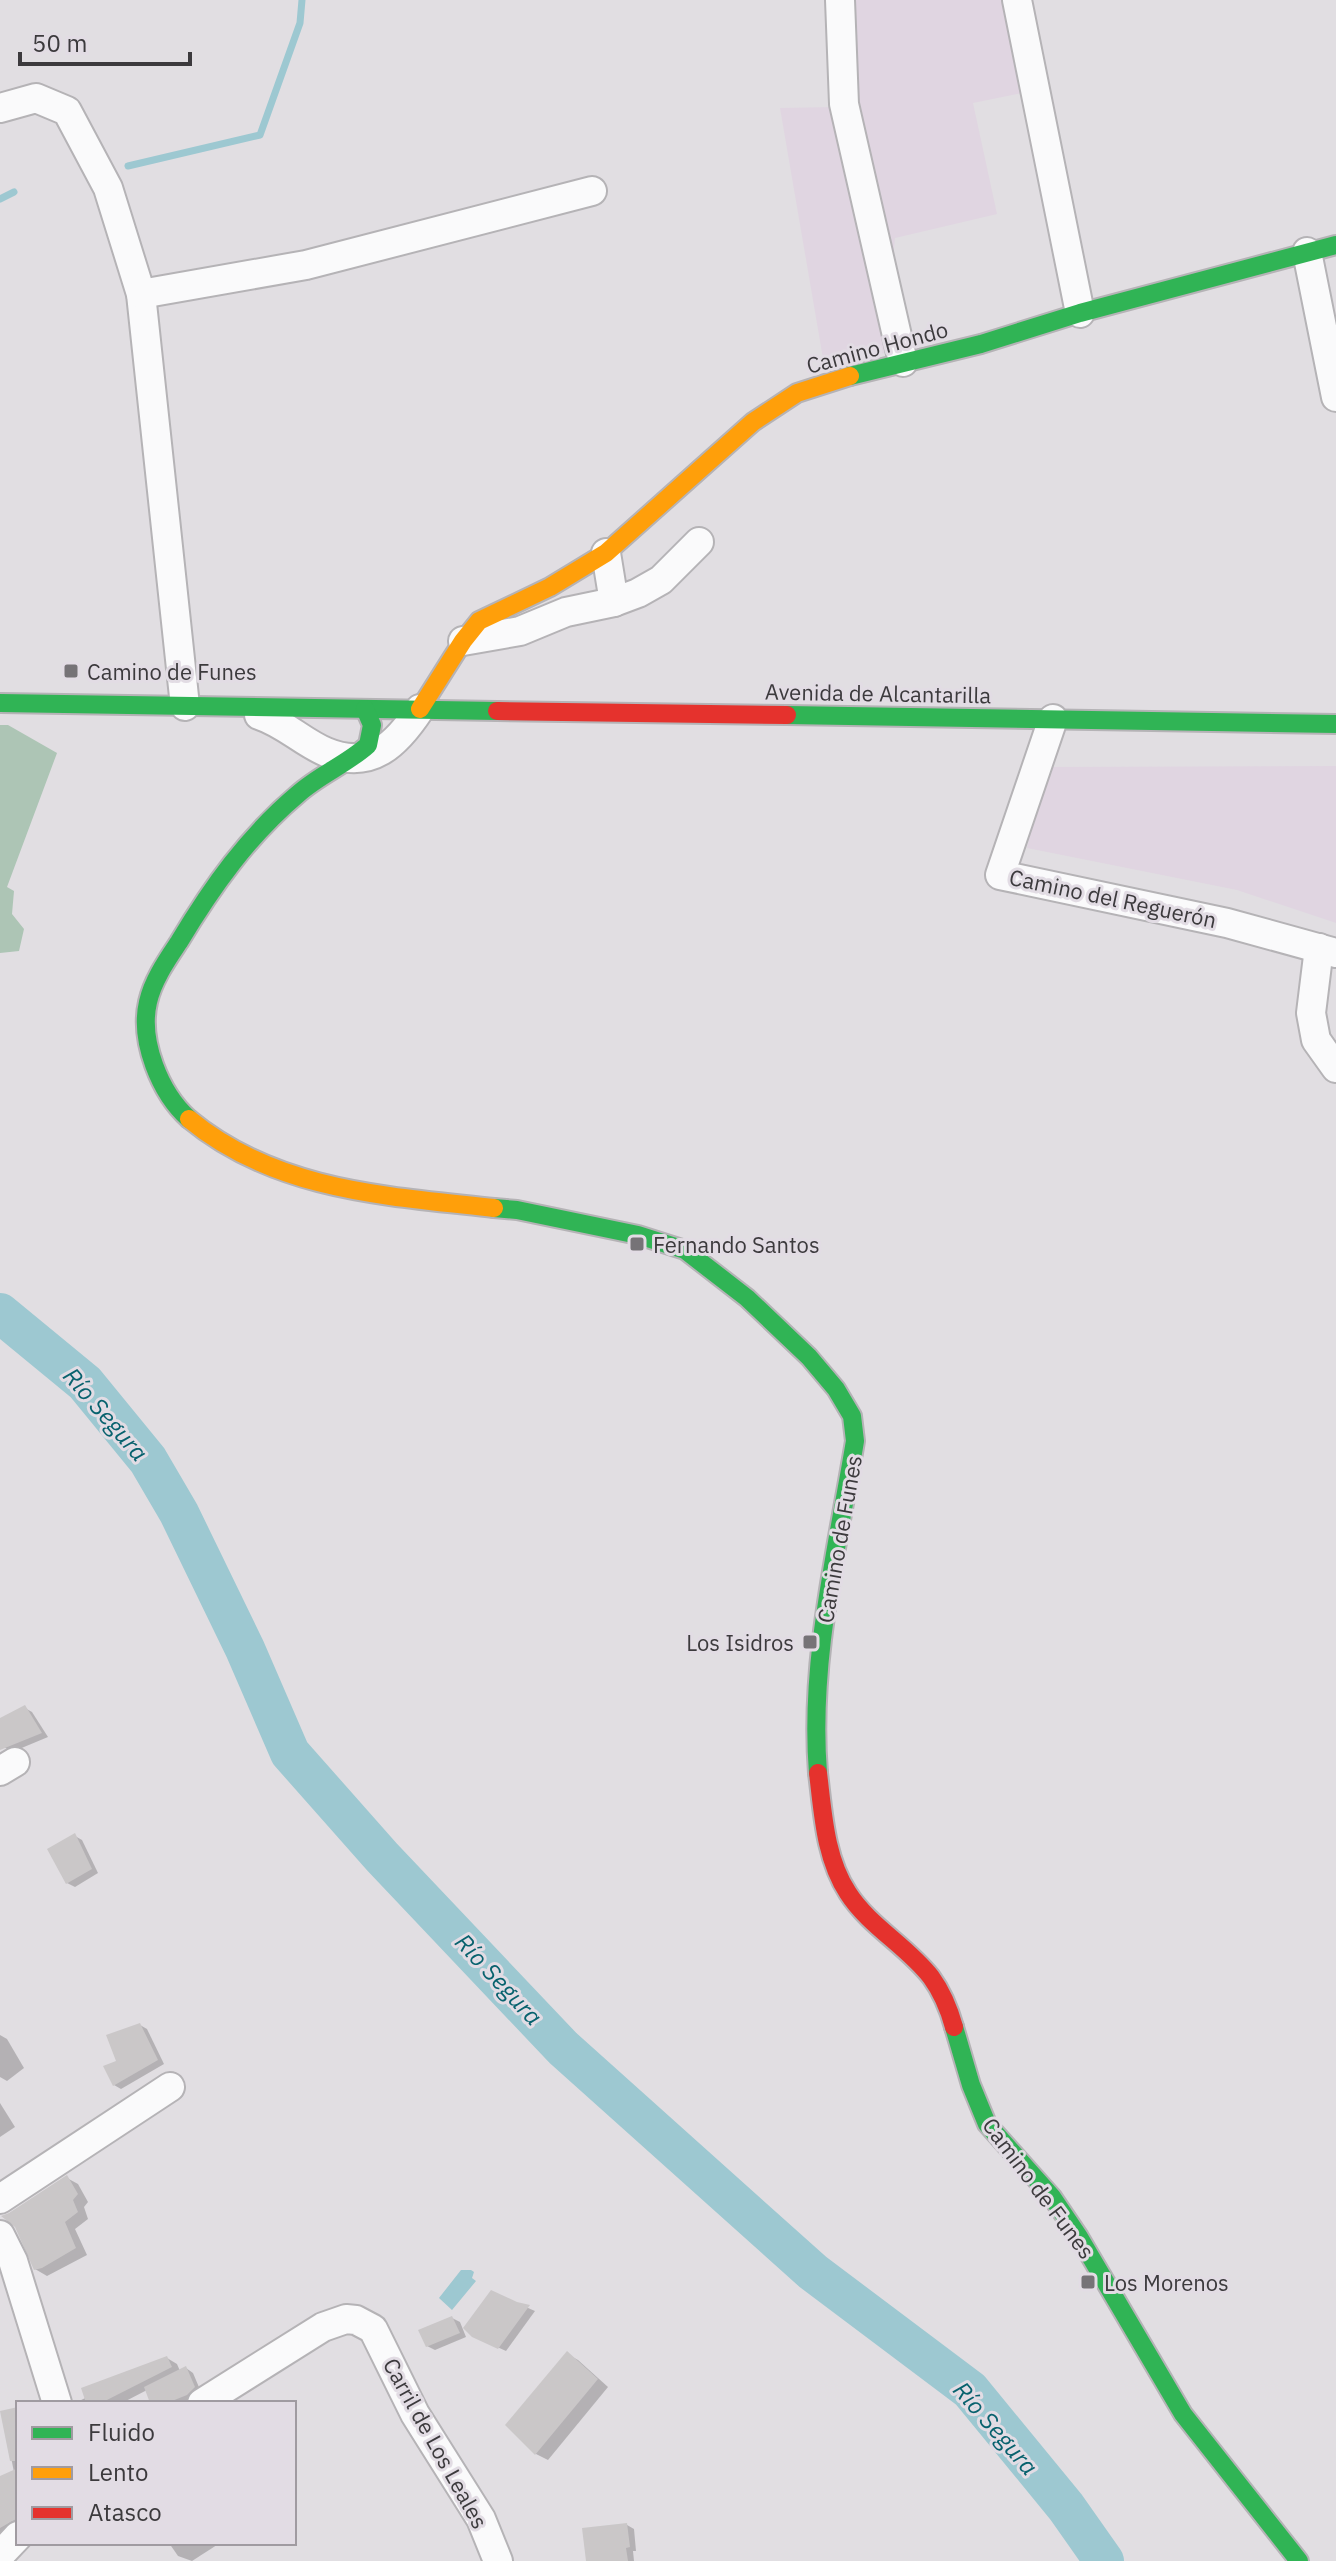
<svg xmlns="http://www.w3.org/2000/svg" width="1336" height="2561" font-family="'IBM Plex Sans',sans-serif">
<style>
.industrial{fill:#e0d5e1}
.forest{fill:#adc5b5}
.water{fill:#9dc8d1}
.shadow{fill:#0003}
.lines{fill:none;stroke-linecap:round;stroke-linejoin:round}
.stream{stroke:#9dc8d1;stroke-width:7}
.river{stroke:#9dc8d1;stroke-width:40}
.building{fill:#cac7c8}
.street-casing{stroke:#b5b3b6;stroke-width:32}
.fast-casing{stroke:#b5b3b6;stroke-width:22}
.slow-casing{stroke:#b5b3b6;stroke-width:22}
.jam-casing{stroke:#b5b3b6;stroke-width:22}
.street{stroke:#fafafb;stroke-width:28}
.fast{stroke:#30b455;stroke-width:18}
.slow{stroke:#ff9f0a;stroke-width:18}
.jam{stroke:#e5322d;stroke-width:18}
.poi-dot{fill:#767377;stroke:#e2dce4;stroke-width:3}
.labels{text-anchor:middle;dominant-baseline:central;stroke-width:6;stroke-linejoin:round;paint-order:stroke}
.street-label{font-size:22px;fill:#3c3a3d;stroke:#e2dce4}
.poi-label{font-size:22px;fill:#3c3a3d;stroke:#e2dce4;text-anchor:start}
.water-label{font-size:24px;font-style:italic;fill:#08626e;stroke:#e2dce4}
</style>
<rect width="100%" height="100%" fill="#e1dee2"/>
<g class="industrial">
<path d="M828,0H1021L1037,90L973,103L997,214L895,238L884,353L825,370L780,108L835,107Z"/>
<path d="M1336,766V923L1237,890L1027,848L1046,767Z"/>
</g>
<path class="forest" d="M0,725H8L57,753L7,887L14,891L12,914L24,929L19,951L0,953Z"/>
<path class="water" d="M461,2270H471L474,2272L472,2278L476,2281L452,2310L439,2298Z"/>
<g class="shadow">
<path d="M25,1708L32,1712L48,1737L12,1752L4,1747L0,1739V1720Z"/>
<path d="M75,1836L82,1840L98,1873L75,1887L67,1883Z"/>
<path d="M140,2025L147,2029L164,2064L121,2089L114,2085L119,2062Z"/>
<path d="M0,2035L7,2039L24,2068L7,2081L0,2077Z"/>
<path d="M0,2103L15,2127L0,2137Z"/>
<path d="M67,2178L78,2184L88,2202L84,2207L88,2219L75,2229L87,2255L47,2276L35,2269Z"/>
<path d="M491,2292L535,2311L506,2351L482,2340Z"/>
<path d="M452,2318L460,2322L466,2337L435,2350L427,2346Z"/>
<path d="M567,2354L578,2360L608,2387L548,2460L536,2454L508,2425Z"/>
<path d="M167,2358L177,2364L180,2371L186,2368L193,2373L201,2392L195,2398L183,2403H152L147,2390L122,2403H75Z"/>
<path d="M18,2409V2479L15,2477L2,2413Z"/>
<path d="M0,2478L18,2484V2525L0,2535Z"/>
<path d="M627,2525L634,2529L636,2551H633L634,2561H588Z"/>
<path d="M169,2543H220L192,2561L178,2556Z"/>
</g>
<g class="lines">
<g class="stream">
<path d="M128,166L260,135L300,23L302,0"/>
<path d="M0,199L14,192"/>
</g>
<path class="river" d="M0,1313L85,1383L148,1460L179,1513L245,1649L290,1753L382,1857L563,2048L813,2272L970,2390L1066,2507L1104,2561"/>
</g>
<g class="building">
<path d="M25,1705L42,1733L0,1750V1718Z"/>
<path d="M75,1833L92,1869L66,1884L47,1849Z"/>
<path d="M140,2023L158,2060L113,2086L103,2066L116,2061L106,2035Z"/>
<path d="M67,2175L78,2194L73,2200L78,2212L65,2222L76,2248L42,2268L34,2270L15,2227L1,2216L9,2213Z"/>
<path d="M491,2290L517,2302L530,2305L498,2349L472,2337L463,2328Z"/>
<path d="M452,2316L460,2333L426,2347L418,2330Z"/>
<path d="M567,2351L598,2379L535,2455L505,2425Z"/>
<path d="M167,2356L172,2367L101,2403H86L81,2388Z"/>
<path d="M186,2366L195,2387L187,2395L167,2403H150L144,2387Z"/>
<path d="M18,2407V2461H10L0,2411Z"/>
<path d="M18,2468V2518L0,2528V2476Z"/>
<path d="M627,2523L630,2547L626,2548L628,2561H586L582,2528Z"/>
</g>
<g class="lines">
<g class="street-casing">
<g id="street">
<path d="M840,0L844,104L903,362"/>
<path d="M1017,0L1080,313"/>
<path d="M0,108L36,98L67,111L108,188L141,294L185,706"/>
<path d="M1307,252L1336,397"/>
<path d="M141,294L306,265L592,191"/>
<path d="M606,553L614,602"/>
<path d="M463,641L520,631L566,612L614,602L638,593L661,580L699,542"/>
<path d="M259,715C286,724 302,742 326,752C371,771 397,744 420,709"/>
<path d="M1053,719L1000,875L1227,923L1336,953"/>
<path d="M1319,948L1311,1013L1316,1040L1336,1068"/>
<path d="M0,1771L15,1762"/>
<path d="M0,2199L170,2087"/>
<path d="M0,2235L13,2261L57,2403"/>
<path d="M202,2403L323,2327L346,2319L356,2320L373,2329L415,2414L481,2519L498,2561"/>
<path d="M0,2555L18,2536"/>
</g>
</g>
<g class="fast-casing">
<g id="fast">
<path d="M850,376L981,344L1080,313L1336,245"/>
<path d="M0,703L497,711"/>
<path d="M787,715L1336,724"/>
<path d="M189,1119C160,1093 139,1041 148,1002C153,980 167,960 179,942C212,887 248,836 298,794C319,775 347,764 368,745L372,725L365,709"/>
<path d="M494,1208L517,1210L638,1235L685,1250L747,1298L809,1357L836,1389L852,1416L855,1441C837,1550 809,1662 818,1773"/>
<path d="M954,2027L971,2085L987,2124L1052,2197L1079,2237L1183,2414L1299,2561"/>
</g>
</g>
<g class="slow-casing">
<g id="slow">
<path d="M420,709L463,641L479,621L550,587L606,553L753,422L797,393L850,376"/>
<path d="M189,1119C276,1191 387,1196 494,1208"/>
</g>
</g>
<g class="jam-casing">
<g id="jam">
<path d="M497,711L787,715"/>
<path d="M818,1773C823,1813 825,1858 848,1893C869,1926 907,1946 931,1977C942,1992 949,2009 954,2027"/>
</g>
</g>
<use href="#street" class="street"/>
<use href="#fast" class="fast"/>
<use href="#slow" class="slow"/>
<use href="#jam" class="jam"/>
</g>
<g class="poi-dot">
<rect x="63" y="663" width="16" height="16" rx="4"/>
<rect x="629" y="1236" width="16" height="16" rx="4"/>
<rect x="802" y="1634" width="16" height="16" rx="4"/>
<rect x="1080" y="2274" width="16" height="16" rx="4"/>
</g>
<g class="labels">
<g class="street-label">
<text transform="translate(877 347) rotate(-15)">Camino Hondo</text>
<text transform="translate(878 693) rotate(1)">Avenida de Alcantarilla</text>
<text transform="translate(1113 898) rotate(12)">Camino del Reguerón</text>
<text transform="translate(839 1539) rotate(-80)">Camino de Funes</text>
<text transform="translate(1039 2188) rotate(53)">Camino de Funes</text>
<text transform="translate(436 2443) rotate(61)">Carril de Los Leales</text>
</g>
<g class="poi-label">
<text x="87" y="671">Camino de Funes</text>
<text x="653" y="1244">Fernando Santos</text>
<text x="794" y="1642" text-anchor="end">Los Isidros</text>
<text x="1104" y="2282">Los Morenos</text>
</g>
<g class="water-label">
<text transform="translate(106 1414) rotate(49)">Río Segura</text>
<text transform="translate(499 1979) rotate(47)">Río Segura</text>
<text transform="translate(996 2428) rotate(49)">Río Segura</text>
</g>
</g>
<rect x="16" y="2401" width="280" height="144" fill="#e2dce4" stroke="#a09ba1" stroke-width="2"/>
<rect x="32" y="2427" width="40" height="12" fill="#30b455" stroke="#a09ba1" stroke-width="2"/>
<text x="88" y="2441" font-size="24" fill="#3c3a3d">Fluido</text>
<rect x="32" y="2467" width="40" height="12" fill="#ff9f0a" stroke="#a09ba1" stroke-width="2"/>
<text x="88" y="2481" font-size="24" fill="#3c3a3d">Lento</text>
<rect x="32" y="2507" width="40" height="12" fill="#e5322d" stroke="#a09ba1" stroke-width="2"/>
<text x="88" y="2521" font-size="24" fill="#3c3a3d">Atasco</text>
<path d="M20 52v12h170v-12" fill="none" stroke="#3c3a3d" stroke-width="4"/>
<text x="32" y="52" font-size="24" fill="#3c3a3d" stroke="#e2dce4" stroke-width="6" paint-order="stroke">50 m</text>
</svg>
